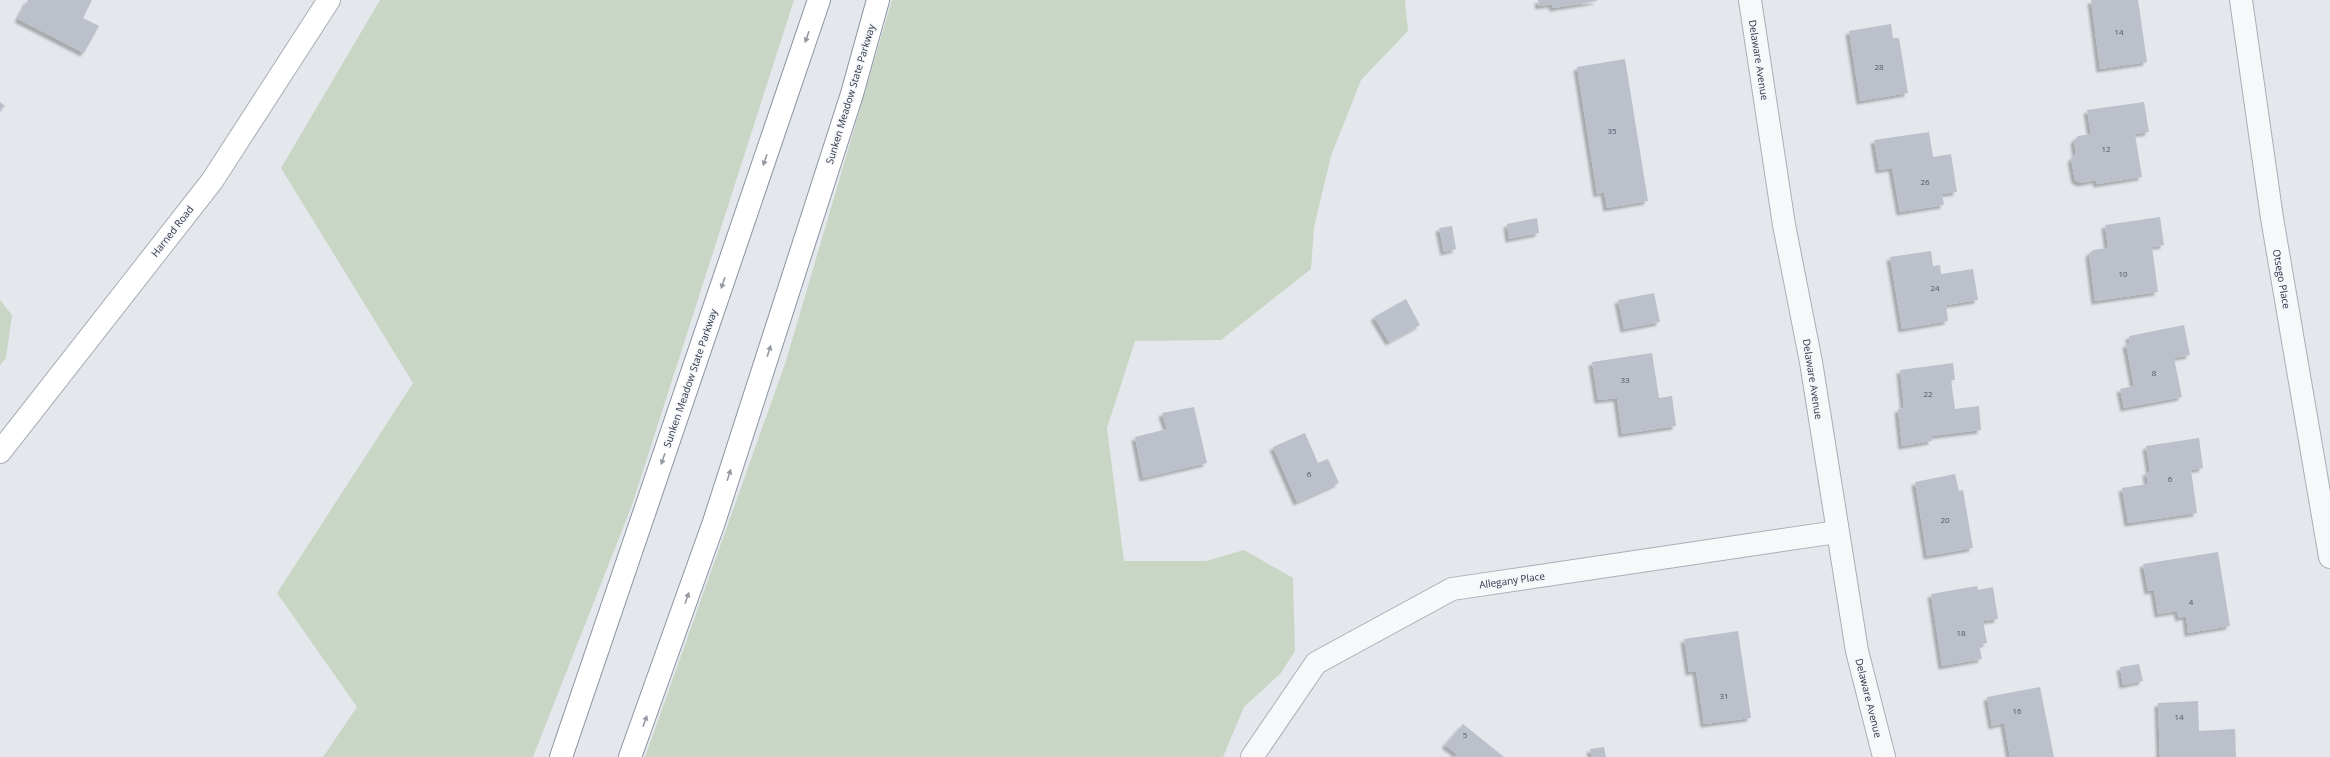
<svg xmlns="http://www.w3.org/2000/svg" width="2330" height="757" font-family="'Open Sans',sans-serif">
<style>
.green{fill:#c9d6c5}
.building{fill:#bbc0ca;filter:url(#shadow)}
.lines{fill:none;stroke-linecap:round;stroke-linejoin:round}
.minor-casing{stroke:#a9aeb7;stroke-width:24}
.secondary-casing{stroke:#a9aeb7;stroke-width:24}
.motorway-casing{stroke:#8b94a3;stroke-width:24}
.minor{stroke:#f7f8fa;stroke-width:22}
.secondary{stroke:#fff;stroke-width:22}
.motorway{stroke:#fff;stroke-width:22}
.oneway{fill:#959aa2}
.labels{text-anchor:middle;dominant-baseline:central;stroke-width:3;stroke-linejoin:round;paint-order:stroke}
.number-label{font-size:8px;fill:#4f5766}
.street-label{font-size:10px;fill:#2b3445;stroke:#f4f6f9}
</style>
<defs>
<filter id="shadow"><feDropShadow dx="-3.5" dy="3.5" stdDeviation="1" flood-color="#0004"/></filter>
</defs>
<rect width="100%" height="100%" fill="#e4e7ec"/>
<g class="green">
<path d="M380,0H794L632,505L533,757H323L357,707L277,593L413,383L281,168Z"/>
<path d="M892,0H1405L1408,31L1361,80L1331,156L1314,227L1311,269L1221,340L1135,341L1107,428L1124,561H1206L1244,550L1293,578L1295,651L1281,673L1244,707L1223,757H645L786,361Z"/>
<path d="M0,300L12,315L6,358L0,365Z"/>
</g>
<g class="building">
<path d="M28,0H92L83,18L99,26L84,53L18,19Z"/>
<path d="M1538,0H1597V1L1553,8L1552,4L1539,6Z"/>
<path d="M2091,0H2138L2147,62L2100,69Z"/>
<path d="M1891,24L1893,38H1899L1908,93L1860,101L1849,31Z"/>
<path d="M1625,59L1648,201L1607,208L1604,192L1597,194L1577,67Z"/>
<path d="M0,102L5,106L0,111Z"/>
<path d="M2144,102L2149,132L2135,134L2142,177L2097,184L2096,180L2081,183L2075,180L2071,159L2076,154L2074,141L2078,136L2091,134L2087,110Z"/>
<path d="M1929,132L1933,157L1951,154L1957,192L1942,194L1944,205L1900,212L1892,168L1879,170L1874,140Z"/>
<path d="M2160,217L2164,245L2152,247L2158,292L2095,301L2089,254L2093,250L2108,248L2105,225Z"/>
<path d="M1537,218L1539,233L1509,239L1507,224Z"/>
<path d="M1452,226L1456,249L1444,252L1439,228Z"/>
<path d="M1931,251L1933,266L1940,265L1941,274L1973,269L1978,300L1946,305L1948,321L1902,329L1890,257Z"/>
<path d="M1654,293L1660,322L1624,329L1618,300Z"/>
<path d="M1406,299L1420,325L1389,342L1374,317Z"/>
<path d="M2184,325L2190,355L2174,358L2182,397L2124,408L2120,389L2134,386L2126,344L2130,343L2129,336Z"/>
<path d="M1652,353L1659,398L1672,396L1676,426L1622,434L1617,398L1598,400L1592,362Z"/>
<path d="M1953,363L1955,380H1951L1955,409L1979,406L1981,430L1931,436L1932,441L1902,446L1898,409L1904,408L1900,370Z"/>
<path d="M1194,407L1207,463L1143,478L1135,437L1167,429L1162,413Z"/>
<path d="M1305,433L1318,463L1328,459L1339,483L1297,502L1273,447Z"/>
<path d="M2199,438L2203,468L2191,470L2197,513L2128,523L2122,488L2148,484L2146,472H2150L2146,446Z"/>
<path d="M1955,474L1959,491L1963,490L1973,548L1927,556L1915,482Z"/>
<path d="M2218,552L2230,626L2188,633L2186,616L2179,618L2177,611L2158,614L2154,590L2148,591L2143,564Z"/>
<path d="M1977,586L1978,590L1993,587L1998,619L1983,621L1987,643L1979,645L1982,659L1942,666L1931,594Z"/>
<path d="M1738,631L1751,718L1704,724L1696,671L1689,672L1684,639Z"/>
<path d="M2139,664L2143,681L2123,685L2120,667Z"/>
<path d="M2040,687L2054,757H2010L2004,723L1992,726L1987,697Z"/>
<path d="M2198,701L2199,731L2235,729L2236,757H2160L2158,703Z"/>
<path d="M1463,724L1504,757H1454L1457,754L1445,745Z"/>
<path d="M1604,747L1606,757H1592L1590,749Z"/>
</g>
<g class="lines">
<g class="minor-casing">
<g id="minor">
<path d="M1750,0L1784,225L1811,362L1857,651L1884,757"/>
<path d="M2241,0L2272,218L2330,557"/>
<path d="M1252,757L1316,663L1452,589L1837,532"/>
</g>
</g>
<g class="secondary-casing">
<path id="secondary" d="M0,452L212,181L329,0"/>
</g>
<g class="motorway-casing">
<g id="motorway">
<path d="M561,757L819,0"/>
<path d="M630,757L714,522L852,94L878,0"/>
</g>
</g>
<use href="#minor" class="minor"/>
<use href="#secondary" class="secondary"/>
<use href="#motorway" class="motorway"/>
</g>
<defs><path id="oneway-solid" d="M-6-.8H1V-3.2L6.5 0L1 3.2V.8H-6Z"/></defs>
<g class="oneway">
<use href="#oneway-solid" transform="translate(807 37) rotate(109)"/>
<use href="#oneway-solid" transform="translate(765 160) rotate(109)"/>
<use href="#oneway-solid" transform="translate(723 283) rotate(109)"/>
<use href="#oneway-solid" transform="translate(769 351) rotate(-72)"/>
<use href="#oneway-solid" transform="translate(663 459) rotate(109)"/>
<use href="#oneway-solid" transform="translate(729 475) rotate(-72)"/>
<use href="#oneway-solid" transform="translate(687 598) rotate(-71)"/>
<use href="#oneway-solid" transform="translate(645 721) rotate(-70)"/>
</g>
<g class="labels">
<g class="number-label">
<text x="2119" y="31">14</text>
<text x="1879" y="66">28</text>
<text x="1612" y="130">35</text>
<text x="2106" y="148">12</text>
<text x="1925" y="181">26</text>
<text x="2123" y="273">10</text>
<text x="1935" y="287">24</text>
<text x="2154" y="372">8</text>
<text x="1625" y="379">33</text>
<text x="1928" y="393">22</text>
<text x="1309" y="473">6</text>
<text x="2170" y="478">6</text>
<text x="1945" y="519">20</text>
<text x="2191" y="601">4</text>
<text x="1961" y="632">18</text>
<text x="1724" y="695">31</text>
<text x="2017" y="710">16</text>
<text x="2179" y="716">14</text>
<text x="1465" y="734">5</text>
</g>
<g class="street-label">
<text transform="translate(1759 60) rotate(81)">Delaware Avenue</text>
<text transform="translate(850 94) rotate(-73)">Sunken Meadow State Parkway</text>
<text transform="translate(172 231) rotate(-52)">Harned Road</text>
<text transform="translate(2282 279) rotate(80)">Otsego Place</text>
<text transform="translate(690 378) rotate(-71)">Sunken Meadow State Parkway</text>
<text transform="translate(1813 379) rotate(81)">Delaware Avenue</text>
<text transform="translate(1512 580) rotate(-8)">Allegany Place</text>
<text transform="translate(1869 698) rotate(76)">Delaware Avenue</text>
</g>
</g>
</svg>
